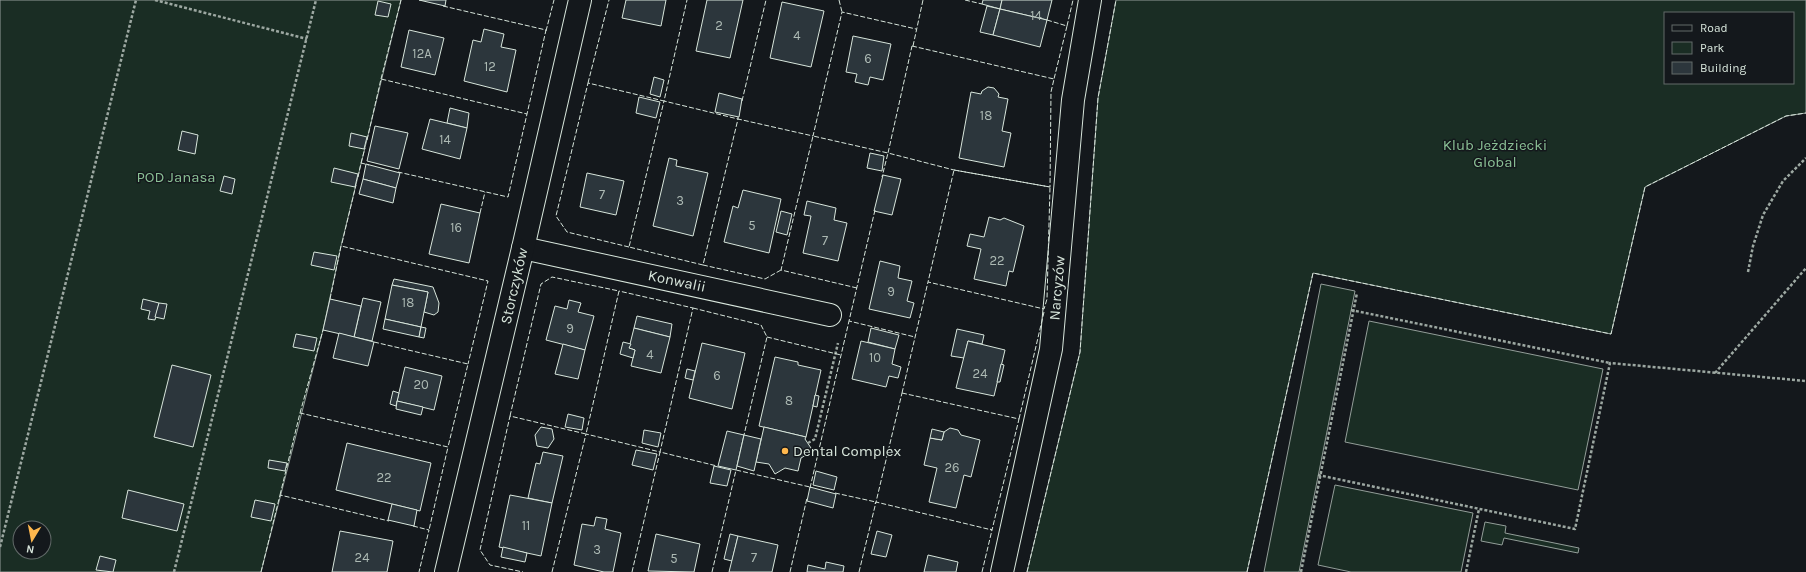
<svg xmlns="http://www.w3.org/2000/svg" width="1806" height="572" font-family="Karla,sans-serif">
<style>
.green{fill:#1a2d24;stroke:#939e99;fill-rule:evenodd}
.building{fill:#2c363c;stroke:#d8e6dc}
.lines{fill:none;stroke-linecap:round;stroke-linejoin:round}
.street-casing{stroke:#d8e6dc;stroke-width:24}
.path{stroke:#9da8a2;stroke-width:2.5;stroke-dasharray:3 2;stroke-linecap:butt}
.street{stroke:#14181c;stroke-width:22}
.fence{stroke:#d8e6dc;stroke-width:1;stroke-dasharray:5 2;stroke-linecap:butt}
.poi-dot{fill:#ffb74d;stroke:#14181c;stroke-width:1.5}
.labels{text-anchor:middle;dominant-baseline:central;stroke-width:3;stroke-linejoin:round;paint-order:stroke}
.number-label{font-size:13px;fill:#adbab4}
.park-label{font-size:15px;fill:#8ac095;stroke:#14181c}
.street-label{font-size:15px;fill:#d8e6dc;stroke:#14181c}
.poi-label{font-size:15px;fill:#d8e6dc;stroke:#14181c;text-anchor:start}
</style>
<rect width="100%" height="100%" fill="#14181c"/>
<g class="green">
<path d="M0,0H401L341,246L323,330L261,572H0ZM20,528H44V552H20Z"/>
<path d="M1116,0H1806V113L1786,116L1645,187L1611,334L1313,273L1247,572H1027L1080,352L1098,98ZM1665,13H1793V83H1665Z"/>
<path d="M1321,284L1355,291L1299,572H1264Z"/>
<path d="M1369,321L1603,369L1578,490L1345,442Z"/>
<path d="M1335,485L1473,513L1461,572H1351L1318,565Z"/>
<path d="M1485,522L1506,526L1505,533L1579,548L1578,553L1504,538L1502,545L1481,541Z"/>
</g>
<g class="building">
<path d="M419,0H446L445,6Z"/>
<path d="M626,0H666L661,26L622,18Z"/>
<path d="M707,0H743L730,58L696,51Z"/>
<path d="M983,0H1002L1000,9L982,4Z"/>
<path d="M1002,0H1052L1047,20L1000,9Z"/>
<path d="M378,1L391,4L388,17L375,15Z"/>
<path d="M782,2L824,11L811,67L770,58Z"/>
<path d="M987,6L1000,9L993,35L980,32Z"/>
<path d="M1000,9L1047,20L1040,47L993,35Z"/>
<path d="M484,29L504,34L501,47L516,50L507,92L464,81L473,40L481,42Z"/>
<path d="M409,30L444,38L435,75L401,67Z"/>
<path d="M853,36L891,44L883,80L870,77L868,85L855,82L857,74L846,72Z"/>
<path d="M654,77L664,80L660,97L650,94Z"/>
<path d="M988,87L994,88L999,94L998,97L1008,99L1002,131L1011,133L1004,167L959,158L971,92L981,94L982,91Z"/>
<path d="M719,93L742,99L739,117L715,112Z"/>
<path d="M639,97L660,102L656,118L636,113Z"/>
<path d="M450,108L469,113L467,128L447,123Z"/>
<path d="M430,119L467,128L460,159L422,149Z"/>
<path d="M375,126L408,133L399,169L367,161Z"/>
<path d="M182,131L198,135L195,154L178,150Z"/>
<path d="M351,133L367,137L364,149L349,146Z"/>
<path d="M870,153L884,156L882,171L867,168Z"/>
<path d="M669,158L677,160L676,166L708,173L693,236L653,226Z"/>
<path d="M366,164L400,173L396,188L363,179Z"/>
<path d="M334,168L358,174L355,187L331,182Z"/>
<path d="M587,173L624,181L616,215L580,207Z"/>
<path d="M883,175L901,179L892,215L874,211Z"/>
<path d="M224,176L235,179L232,194L220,191Z"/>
<path d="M363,179L396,188L393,203L359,194Z"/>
<path d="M743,190L781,199L769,253L724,242L733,206L738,208Z"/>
<path d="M807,201L836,208L834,220L847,223L838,261L803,253L811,216L804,215Z"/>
<path d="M441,204L480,213L469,263L429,254Z"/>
<path d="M781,211L792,214L787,235L776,232Z"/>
<path d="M989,217L1000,220L1004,218L1024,226L1013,272L1009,271L1006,286L974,279L981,249L967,246L970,234L984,237Z"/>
<path d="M314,252L337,256L334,270L311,265Z"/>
<path d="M880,261L900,266L898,278L912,281L907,301L914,303L910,318L869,309Z"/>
<path d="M394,279L433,287L439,303L438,312L434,315L424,312L428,292L392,285Z"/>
<path d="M392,285L428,292L421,327L385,319Z"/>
<path d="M363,298L381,302L372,341L354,337Z"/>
<path d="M143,299L159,303L155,320L148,319L150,311L141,309Z"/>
<path d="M330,299L361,306L354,337L323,330Z"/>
<path d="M569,300L581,303L578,312L594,316L585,350L546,340L555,306L567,309Z"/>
<path d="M159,303L167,304L164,319L155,317Z"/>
<path d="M637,316L672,324L670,337L634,328Z"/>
<path d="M385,319L421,327L419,337L383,329Z"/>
<path d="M421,327L426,328L424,338L419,337Z"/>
<path d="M634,328L670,337L661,373L631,366L635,350L629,348Z"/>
<path d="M871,328L899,335L895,349L868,342Z"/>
<path d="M957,329L984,335L982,344L968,341L964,358L951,356Z"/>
<path d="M339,333L374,342L368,366L333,358Z"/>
<path d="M296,334L317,338L314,351L293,347Z"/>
<path d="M861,341L895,349L892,364L901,367L898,378L889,376L886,387L852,379Z"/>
<path d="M968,341L1005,350L994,396L956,388Z"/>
<path d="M623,342L631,344L629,348L635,350L633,358L620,354Z"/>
<path d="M702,343L745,353L732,409L689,398Z"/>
<path d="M563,344L585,350L578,379L555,374Z"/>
<path d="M775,357L798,362V365L821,370L806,437L759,426Z"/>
<path d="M1001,364L1004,365L1000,382H997Z"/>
<path d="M172,365L211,375L193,447L154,437Z"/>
<path d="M405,367L442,376L434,410L397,401Z"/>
<path d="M687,369L695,371L693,380L685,378Z"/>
<path d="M393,391L399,393L396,406L390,404Z"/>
<path d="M815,395L819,396L817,407L813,406Z"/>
<path d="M397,401L423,407L421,415L396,409Z"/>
<path d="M568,414L584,418L582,430L565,427Z"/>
<path d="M541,427L552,429L554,439L548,448L537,446L535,435Z"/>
<path d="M764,427L806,437L805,439L813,451L801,458L798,471L785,468L775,474L769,464L756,462Z"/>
<path d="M950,428L958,430L961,435L980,440L971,477L964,475L956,508L929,502L937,468L924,465L930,438L942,440L944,432Z"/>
<path d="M932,429L944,432L942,440L930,438Z"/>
<path d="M644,430L661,433L658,447L642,443Z"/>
<path d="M727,431L744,435L736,470L718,466Z"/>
<path d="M744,435L761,439L754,471L737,466Z"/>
<path d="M347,443L431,463L420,511L336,490Z"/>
<path d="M636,450L657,454L653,470L632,465Z"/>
<path d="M543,452L563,456L552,503L528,498L536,463L540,464Z"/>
<path d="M269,460L287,463L285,471L268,468Z"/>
<path d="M714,466L731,470L727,486L710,483Z"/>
<path d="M816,471L837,477L834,490L813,485Z"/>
<path d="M810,487L836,494L833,508L807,501Z"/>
<path d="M128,490L184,504L177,531L122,518Z"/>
<path d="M510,495L552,503L541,556L499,547Z"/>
<path d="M255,500L275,504L271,521L251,517Z"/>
<path d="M392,504L417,510L414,526L388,520Z"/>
<path d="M596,517L607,519L605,529L621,533L613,572H604L574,565L582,524L594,526Z"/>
<path d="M340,531L393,541L387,572H332Z"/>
<path d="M877,531L892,535L886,557L871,554Z"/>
<path d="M656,534L700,544L694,572L648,571Z"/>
<path d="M730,534L738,536L732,561L724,559Z"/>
<path d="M738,536L778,545L772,572H729Z"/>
<path d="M503,547L527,553L525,562L501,557Z"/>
<path d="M928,555L958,562L956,572H924Z"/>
<path d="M100,556L116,560L113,572L96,570Z"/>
<path d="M826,562L844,566L843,572H807L808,565L825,569Z"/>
</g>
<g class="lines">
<g class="street-casing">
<g id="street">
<path d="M523,248L830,315"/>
<path d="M446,572L523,248L580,0"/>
<path d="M1002,572L1051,349L1073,100L1090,0"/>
</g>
</g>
<g class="path">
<path d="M155,0L307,39"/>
<path d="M1748,272L1753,246L1763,215L1783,181L1806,158"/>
<path d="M1351,310L1610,363"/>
<path d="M1715,373L1806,268"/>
<path d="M808,443L815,439L838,343"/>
<path d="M1318,475L1575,529L1610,363L1806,381"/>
<path d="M0,547L136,0"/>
<path d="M174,572L316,0"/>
<path d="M1301,572L1357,293"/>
<path d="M1466,572L1479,509"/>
</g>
<use href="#street" class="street"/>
<g class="fence">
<path d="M839,0L842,12"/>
<path d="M965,0L982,4"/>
<path d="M443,6L546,30L527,114"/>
<path d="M1047,20L1067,26L1054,79H1053"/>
<path d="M1067,26L1073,0"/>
<path d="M546,31L554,0"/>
<path d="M912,46L1054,79L1051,92L1050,187L954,170L888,153Z"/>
<path d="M913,46L923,0"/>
<path d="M381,79L401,0"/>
<path d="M588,83L609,0"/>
<path d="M742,101L766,0"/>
<path d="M367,140L381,79L527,114L508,197L398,172"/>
<path d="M361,163L365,148"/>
<path d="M954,170L1050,187L1047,299L1044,309L928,282Z"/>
<path d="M358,177L361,163L369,165"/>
<path d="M875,210L849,321L915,337"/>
<path d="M480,213L485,192"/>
<path d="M342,243L356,185"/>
<path d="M629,247L567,232L556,216L588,83L664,101L687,0"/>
<path d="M703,265L629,247L664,101L738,119V117"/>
<path d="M781,270L765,279L703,265L738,119L813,136L842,12L916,29"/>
<path d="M857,288L781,270L813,136L888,153L882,177"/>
<path d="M330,299L341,246L488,281L468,364"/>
<path d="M693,308L761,325L767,337L744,435"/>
<path d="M767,337L841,355"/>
<path d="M374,342L468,364L448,447"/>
<path d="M902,393L1019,419L992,530L876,502Z"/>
<path d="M902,393L928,282"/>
<path d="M300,413L323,330"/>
<path d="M510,416L541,284L552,277L619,291L586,434L510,416L480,550L490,565L523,572"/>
<path d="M1019,419L1044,312"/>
<path d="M810,488L849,321"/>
<path d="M835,493L876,502L875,504"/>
<path d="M280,495L300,413L448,447L429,530"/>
<path d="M413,526L429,530L419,572"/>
<path d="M261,572L280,495L389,521"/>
<path d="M552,572L586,434L660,452L693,308L619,291"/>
<path d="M632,572L660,452L717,466"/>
<path d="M712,572L736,470L810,487"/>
<path d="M790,572L807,498"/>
<path d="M859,572L876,502"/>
<path d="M982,572L992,530L990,529"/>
<path d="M1027,572L1080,352L1098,98L1116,0"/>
<path d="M1247,572L1313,273L1611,334L1645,187L1786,116L1806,113"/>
</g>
</g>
<circle class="poi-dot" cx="785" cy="451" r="4"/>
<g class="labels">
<g class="number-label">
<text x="1036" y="15">14</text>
<text x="719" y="25">2</text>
<text x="797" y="35">4</text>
<text x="422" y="53">12A</text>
<text x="868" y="58">6</text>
<text x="490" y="66">12</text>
<text x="986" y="115">18</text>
<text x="445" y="139">14</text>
<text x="602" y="194">7</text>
<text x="680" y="200">3</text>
<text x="752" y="225">5</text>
<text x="456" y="227">16</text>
<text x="825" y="240">7</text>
<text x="997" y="260">22</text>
<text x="891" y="291">9</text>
<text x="408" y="302">18</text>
<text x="570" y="328">9</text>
<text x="650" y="354">4</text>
<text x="875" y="357">10</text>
<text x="980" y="373">24</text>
<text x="717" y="375">6</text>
<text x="421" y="384">20</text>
<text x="789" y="400">8</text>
<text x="952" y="467">26</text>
<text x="384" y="477">22</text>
<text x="526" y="525">11</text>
<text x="597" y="549">3</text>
<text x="362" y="557">24</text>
<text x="754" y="557">7</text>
<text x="674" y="558">5</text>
</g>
<g class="park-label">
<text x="1495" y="145">Klub Jeżdziecki<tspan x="1495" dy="17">Global</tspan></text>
<text x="176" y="177">POD Janasa</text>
</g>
<g class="street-label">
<text transform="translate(677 281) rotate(12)">Konwalii</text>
<text transform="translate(514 286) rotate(-77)">Storczyków</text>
<text transform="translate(1057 288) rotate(-85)">Narcyzów</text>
</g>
<g class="poi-label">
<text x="793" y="451">Dental Complex</text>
</g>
</g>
<rect x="1664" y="12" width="130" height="72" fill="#14181c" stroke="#626a69"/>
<rect x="1672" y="25" width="20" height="6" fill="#14181c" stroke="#626a69"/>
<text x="1700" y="32" font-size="12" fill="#d8e6dc">Road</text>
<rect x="1672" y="42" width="20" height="12" fill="#1a2d24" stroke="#626a69"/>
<text x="1700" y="52" font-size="12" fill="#d8e6dc">Park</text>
<rect x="1672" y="62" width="20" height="12" fill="#2c363c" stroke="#626a69"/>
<text x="1700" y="72" font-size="12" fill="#d8e6dc">Building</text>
<g transform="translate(32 540) rotate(190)"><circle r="19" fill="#14181c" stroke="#626a69"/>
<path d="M0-3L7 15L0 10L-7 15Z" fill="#ffb74d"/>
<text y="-6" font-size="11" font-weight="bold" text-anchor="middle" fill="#d8e6dc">N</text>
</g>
</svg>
